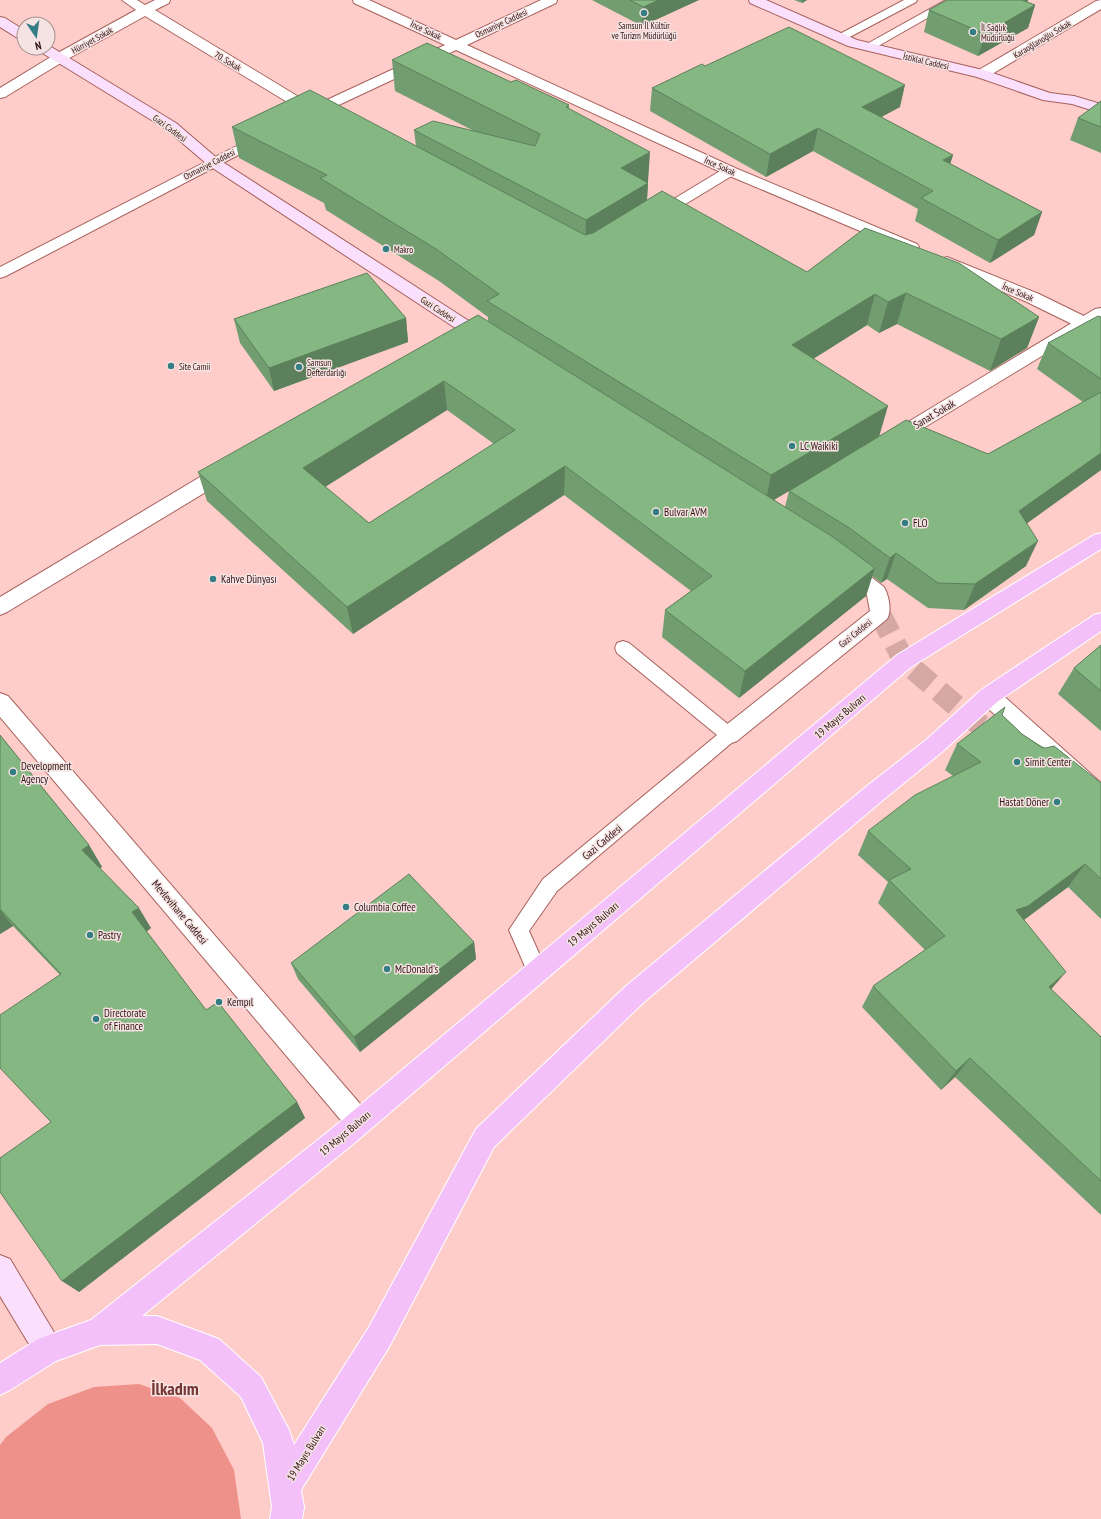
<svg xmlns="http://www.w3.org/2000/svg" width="1101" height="1519" font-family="'PT Sans Narrow',sans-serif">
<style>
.green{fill:#ef918b}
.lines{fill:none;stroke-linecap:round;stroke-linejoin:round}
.pedestrian-tunnel{stroke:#d5a8a4;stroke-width:22;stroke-dasharray:22 11;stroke-linecap:butt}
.service-casing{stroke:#a7605c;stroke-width:2}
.pedestrian-casing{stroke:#a7605c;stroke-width:2}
.minor-casing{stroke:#a7605c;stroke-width:2}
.tertiary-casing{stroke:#a7605c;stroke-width:2}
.secondary-casing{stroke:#a7605c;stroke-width:2}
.primary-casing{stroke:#fff;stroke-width:2}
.service{fill:#fff;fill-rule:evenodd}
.pedestrian{fill:#fff;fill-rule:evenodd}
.minor{fill:#fff;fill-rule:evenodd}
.tertiary{fill:#fff;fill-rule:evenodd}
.secondary{fill:#fae0fc;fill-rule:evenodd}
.primary{fill:#f4c0fa;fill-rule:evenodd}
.wall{fill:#729d70;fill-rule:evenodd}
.shaded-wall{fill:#5c805b}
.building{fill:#84b782;stroke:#5c805b;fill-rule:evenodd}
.poi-dot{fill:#357d84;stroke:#f4e3e2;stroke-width:1.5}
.labels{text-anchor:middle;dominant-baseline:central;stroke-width:3;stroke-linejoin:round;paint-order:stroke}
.far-street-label{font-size:9px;fill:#301412;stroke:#f4e3e2}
.far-poi-label{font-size:9px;fill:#301412;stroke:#f4e3e2;text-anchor:start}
.street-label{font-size:11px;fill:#301412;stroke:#f4e3e2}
.poi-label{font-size:11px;fill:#301412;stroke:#f4e3e2;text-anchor:start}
.near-district-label{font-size:18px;font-weight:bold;fill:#763532;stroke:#f4e3e2}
</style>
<rect width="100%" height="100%" fill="#fecdc9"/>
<path class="green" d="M139,1384L180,1398L212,1428L234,1470L241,1519H0V1445L6,1437L48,1404L94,1387Z"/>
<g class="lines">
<path class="pedestrian-tunnel" d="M880,614L904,661L968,716L1001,740"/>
<g class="service-casing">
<g id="service">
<path d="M904,0H917L916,2L844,40H836L835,38L836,36Z"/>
<path d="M946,0H959L873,49L869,50L864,47L865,45Z"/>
<path d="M623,641L629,643L735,730L738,735L735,740L557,891L529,931L547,971L544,978L537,980L530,978L509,930L543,879L717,735L617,653L615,648L617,643Z"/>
</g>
</g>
<g class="pedestrian-casing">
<g id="pedestrian">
<path d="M227,464L234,465L236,470L234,475L7,612L0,615V597L220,465Z"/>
<path d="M846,561L853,563L884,587C889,596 892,611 887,619L737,741L729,744L721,741L718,735L721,729L870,611L867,595L839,573L836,568L839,563Z"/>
</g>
</g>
<g class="minor-casing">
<g id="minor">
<path d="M122,0H137L145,5L155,0H170L169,3L155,10L322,111L324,114L322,117L317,118L312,117L145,16L64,61L5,97L0,98V88L54,55L136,10Z"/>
<path d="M1101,0V9L987,77L982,78L977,77L975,74L977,71L1096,1Z"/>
<path d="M730,167L735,168L737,171L735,174L659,220L654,222L649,220L646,217L649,214L725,168Z"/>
<path d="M1101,308V320L897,444L891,446L885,444L882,440L885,436L1095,309Z"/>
<path d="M989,688L997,690L1101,783V807L1093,804L981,702L978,696L981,690Z"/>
<path d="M0,693L8,696L368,1113L372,1122L368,1131L359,1135L350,1131L0,717Z"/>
</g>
</g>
<g class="tertiary-casing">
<g id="tertiary">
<path d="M353,0H369L456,40L541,0H557L556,3L467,45L735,168L917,244L919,247L917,250L911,252L905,250L725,174L456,50L311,118L306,119L301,118L299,115L301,112L445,45L354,3Z"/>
<path d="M264,132L269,133L271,136L269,139L6,276L0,278V267Z"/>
<path d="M947,257L1039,294L1090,319L1092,323L1090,327L1084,328L1078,327L1027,302L941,265L939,262L941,259Z"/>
</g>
</g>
<g class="secondary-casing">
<g id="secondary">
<path d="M749,0H766L857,40L987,71L1050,93L1074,96L1101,104V113L1072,104L1043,100L977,77L848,46L750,3Z"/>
<path d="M0,17L5,18L24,30V40L19,39L0,27Z"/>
<path d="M48,45L176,123L218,159L472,323L474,327L472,331L466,332L460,331L208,165L166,129L39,51L37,48H48Z"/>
<path d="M0,1255L10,1259L58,1339L63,1349L58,1359L48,1364L38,1359L0,1296Z"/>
</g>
</g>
<g class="primary-casing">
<path id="primary" d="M1101,533V549L911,667L352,1145L142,1316H157L219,1339L261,1377L289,1430L294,1445L369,1327L476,1129L626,986L867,786L926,740L981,690L1094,615L1101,613V631L997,702L942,752L883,800L644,1002L494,1147L389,1347L301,1490L304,1507L302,1519H270L272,1507L263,1443L241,1397L200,1360L157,1344L100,1345L56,1361L10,1390L0,1395V1363L38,1339L91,1320L334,1127L897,655L1094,535Z"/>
</g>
<use href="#service" class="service"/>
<use href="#pedestrian" class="pedestrian"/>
<use href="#minor" class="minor"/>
<use href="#tertiary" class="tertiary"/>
<use href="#secondary" class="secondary"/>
<use href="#primary" class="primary"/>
</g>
<g class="wall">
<path d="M592,0H699L642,26Z"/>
<path d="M794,0H807L802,3Z"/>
<path d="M947,0H1028L1027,2L1035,5L1028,28L978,56L924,32L929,10Z"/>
<path d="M392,60L511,82L569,105V109L648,182L647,183H648L647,200L807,272L1039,317L1027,348L990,371L897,324L879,333L867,325L813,359L879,436L988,454L1083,402L1037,369L1048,343L1101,317V470L1027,523L1026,566L964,610L928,608L887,579L881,583L872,576L866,596L739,698L662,637L665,610L691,591L564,495L353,634L207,501L198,472L488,322V317L439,281L326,210L324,203L239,158L232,127L416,146L414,130L474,131L395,91ZM447,410L494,444L369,523L325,487ZM789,491L785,507L774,500Z"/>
<path d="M705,66L900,107L881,117L953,155L950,164L1042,212L1034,235L990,263L915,221L918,209L813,151L766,177L650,111L652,88Z"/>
<path d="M1101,101V153L1070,140L1078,118Z"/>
<path d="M406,318L408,342L274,391L240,343L234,319Z"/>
<path d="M1101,645V731L1058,694L1074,668Z"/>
<path d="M1002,715L1022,734L1101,783V919L1068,887L1024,920L1051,989L1101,1037V1215L955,1077L941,1090L862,1007L873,986L925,950L878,903L888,882L858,855L868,831L953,776L945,770L957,744Z"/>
<path d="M0,735L89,845L102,867L100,868L151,928L146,931L206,1010L297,1102L305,1118L79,1292L51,1122L60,975L13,926L0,934Z"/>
<path d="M474,942L476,959L360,1052L298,979L291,963Z"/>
</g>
<g class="shaded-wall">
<path d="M659,0H699L642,26L643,7Z"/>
<path d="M802,0H807L802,3Z"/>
<path d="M1022,0H1028L1025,11L1035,5L1028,28L978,56L985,34Z"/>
<path d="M905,85L900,107L857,130L862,107Z"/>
<path d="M818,128L813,151L766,177L770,154Z"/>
<path d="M650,152L648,182L620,199L621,168Z"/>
<path d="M953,155L946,177L943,160Z"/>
<path d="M648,183L646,214L585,251L586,220Z"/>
<path d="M1042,212L1034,235L990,263L998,240Z"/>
<path d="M906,293L897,324L879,333L888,302Z"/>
<path d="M875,294L867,325L786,376L792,345Z"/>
<path d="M1039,317L1027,348L990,371L1001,339Z"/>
<path d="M406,318L408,342L274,391L269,368Z"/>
<path d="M444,381L447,410L309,497L303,468Z"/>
<path d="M888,406L879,437L789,491L765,505L771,475Z"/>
<path d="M1101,453V470L1008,537L1019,511Z"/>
<path d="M565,466L564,495L353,634L347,607Z"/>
<path d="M1038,541L1026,566L964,610L975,584Z"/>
<path d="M896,553L887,579L881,583L890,558Z"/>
<path d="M875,568L866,596L739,698L745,671Z"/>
<path d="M89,845L102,867L95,871L82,850Z"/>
<path d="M1085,864L1068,887L1013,928L1016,910Z"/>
<path d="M139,908L151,928L145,933L132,912Z"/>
<path d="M0,910L13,926L0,934Z"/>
<path d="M474,942L476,959L360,1052L354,1037Z"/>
<path d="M1066,972L1048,993L1049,987Z"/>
<path d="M970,1058L955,1077L941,1090L956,1071Z"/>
<path d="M297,1102L305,1118L79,1292L62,1281Z"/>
</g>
<g class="building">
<path d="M630,0H659L643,7Z"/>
<path d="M947,0H1022L1035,5L985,34L929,10Z"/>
<path d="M789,27L905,85L862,107L953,155L943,160L1042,212L998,240L921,198L933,191L818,128L770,154L652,88L702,64L705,66Z"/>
<path d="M427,43L511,82L516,80L569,105L566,107L650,152L621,168L648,183L586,220L414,130L433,121L535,146L540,134L392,60Z"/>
<path d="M310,90L585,235L593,233L662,191L807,272L865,228L959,263L1039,317L1001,339L906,293L888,302L875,294L792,345L888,406L771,475L487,301L499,294L436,249L320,178L327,175L232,127Z"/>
<path d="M1101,101V127L1078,118Z"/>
<path d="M367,273L406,318L269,368L234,319Z"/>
<path d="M478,315L833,537L875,568L745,671L665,610L712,576L565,466L347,607L198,472ZM444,381L515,430L369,523L303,468Z"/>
<path d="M1098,316L1101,317V379L1048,343Z"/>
<path d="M1101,392V453L1019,511L1038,541L975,584L938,583L896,553L890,558L848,527L789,491L906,420L988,454Z"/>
<path d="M1101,645V691L1074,668Z"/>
<path d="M1005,707L1002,715L1022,734L1041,747L1046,748L1054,746L1101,783V879L1085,864L1028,906L1016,910L1066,972L1049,987L1101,1037V1181L970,1058L956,1071L873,986L945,936L889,880L911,869L868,831L915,795L981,762L957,744Z"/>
<path d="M0,735L37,781L89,845L82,850L139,908L132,912L206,1010L218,1002L297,1102L62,1281L0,1192V1158L51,1122L0,1068V1015L61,974L0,909Z"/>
<path d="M409,874L474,942L354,1037L291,963Z"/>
</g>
<g class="poi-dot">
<circle cx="644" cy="13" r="4"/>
<circle cx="973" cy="32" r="4"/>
<circle cx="386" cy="249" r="4"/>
<circle cx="171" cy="366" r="4"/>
<circle cx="299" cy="367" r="4"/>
<circle cx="792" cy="446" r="4"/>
<circle cx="656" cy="512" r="4"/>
<circle cx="905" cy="523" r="4"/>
<circle cx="213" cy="579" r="4"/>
<circle cx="1017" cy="762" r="4"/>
<circle cx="13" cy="772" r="4"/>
<circle cx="1057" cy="802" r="4"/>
<circle cx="346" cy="907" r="4"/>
<circle cx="90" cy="935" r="4"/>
<circle cx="387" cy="969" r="4"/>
<circle cx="219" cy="1002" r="4"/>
<circle cx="96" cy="1019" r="4"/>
</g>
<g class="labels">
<g class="far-street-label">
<text transform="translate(501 23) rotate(-25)">Osmaniye Caddesi</text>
<text transform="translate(426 30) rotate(25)">İnce Sokak</text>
<text transform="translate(1042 39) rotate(-31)">Karaoğlanoğlu Sokak</text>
<text transform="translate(92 40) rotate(-29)">Hürriyet Sokak</text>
<text transform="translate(228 61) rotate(31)">70. Sokak</text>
<text transform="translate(926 61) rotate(13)">İstiklal Caddesi</text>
<text transform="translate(170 128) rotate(36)">Gazi Caddesi</text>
<text transform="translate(209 164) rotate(-27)">Osmaniye Caddesi</text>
<text transform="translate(720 166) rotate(24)">İnce Sokak</text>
<text transform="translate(1018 292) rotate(23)">İnce Sokak</text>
<text transform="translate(438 309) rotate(33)">Gazi Caddesi</text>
<text transform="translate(855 633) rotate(-39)">Gazi Caddesi</text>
</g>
<g class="far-poi-label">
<text x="644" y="25" text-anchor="middle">Samsun İl Kültür<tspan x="644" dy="10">ve Turizm Müdürlüğü</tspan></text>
<text x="981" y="27">İl Sağlık<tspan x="981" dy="10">Müdürlüğü</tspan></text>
<text x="394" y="249">Makro</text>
<text x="307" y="362">Samsun<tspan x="307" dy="10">Defterdarlığı</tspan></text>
<text x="179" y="366">Site Camii</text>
</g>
<g class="street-label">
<text transform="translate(934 414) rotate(-31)">Sanat Sokak</text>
<text transform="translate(840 716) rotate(-40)">19 Mayıs Bulvarı</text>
<text transform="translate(602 842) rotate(-40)">Gazi Caddesi</text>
<text transform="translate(180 912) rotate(50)">Mevlevihane Caddesi</text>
<text transform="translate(593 924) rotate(-40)">19 Mayıs Bulvarı</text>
<text transform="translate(345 1133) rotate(-40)">19 Mayıs Bulvarı</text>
<text transform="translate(306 1453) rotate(-58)">19 Mayıs Bulvarı</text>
</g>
<g class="poi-label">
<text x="800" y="446">LC Waikiki</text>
<text x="664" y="512">Bulvar AVM</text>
<text x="913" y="523">FLO</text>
<text x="221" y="579">Kahve Dünyası</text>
<text x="1025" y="762">Simit Center</text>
<text x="21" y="766">Development<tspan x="21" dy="13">Agency</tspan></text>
<text x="1049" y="802" text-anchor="end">Hastat Döner</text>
<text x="354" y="907">Columbia Coffee</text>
<text x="98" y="935">Pastry</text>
<text x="395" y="969">McDonald's</text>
<text x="227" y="1002">Kempıl</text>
<text x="104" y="1013">Directorate<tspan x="104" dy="13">of Finance</tspan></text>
</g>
<g class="near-district-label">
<text x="175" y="1388">İlkadım</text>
</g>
</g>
<g transform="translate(36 36) rotate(167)"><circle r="19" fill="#f4e3e2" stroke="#a6908f"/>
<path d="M0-3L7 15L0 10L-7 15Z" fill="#357d84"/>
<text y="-6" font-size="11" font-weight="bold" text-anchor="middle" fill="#301412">N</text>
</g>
</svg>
